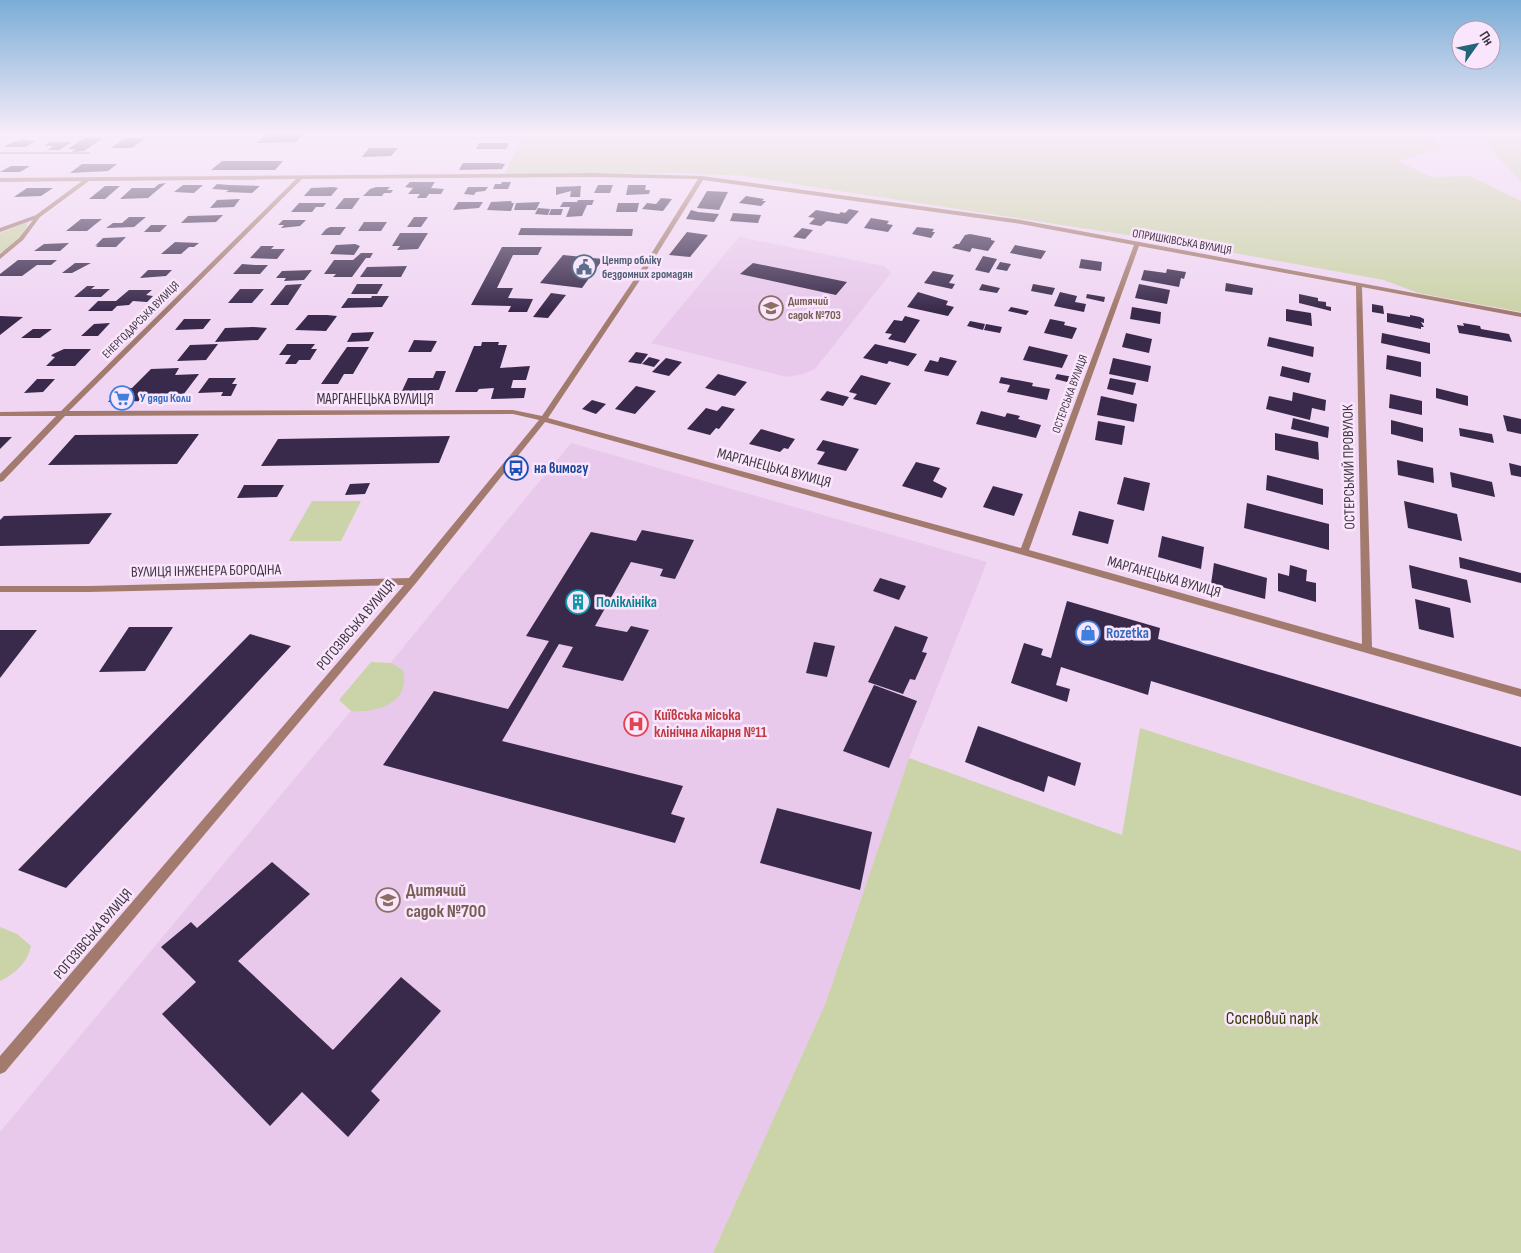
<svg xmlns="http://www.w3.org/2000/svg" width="1521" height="1253" font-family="'Sofia Sans Condensed',sans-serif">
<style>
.built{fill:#e8c9eb}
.green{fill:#cbd3a8}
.building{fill:#39294b}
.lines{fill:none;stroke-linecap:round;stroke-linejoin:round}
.minor{fill:#a37b6e;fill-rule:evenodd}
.labels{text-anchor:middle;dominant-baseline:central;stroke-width:5;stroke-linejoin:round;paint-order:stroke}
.far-street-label{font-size:12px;fill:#3f3540;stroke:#fae6fc}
.far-service-label{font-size:12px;font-weight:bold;fill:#4e5e75;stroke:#fae6fc;text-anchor:start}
.far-education-label{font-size:12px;font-weight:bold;fill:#785e54;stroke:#fae6fc;text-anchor:start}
.far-shop-label{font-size:12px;font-weight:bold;fill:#366cbe;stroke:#fae6fc;text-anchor:start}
.street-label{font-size:15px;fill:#3f3540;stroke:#fae6fc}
.transit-label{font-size:15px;font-weight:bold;fill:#164399;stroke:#fae6fc;text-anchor:start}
.culture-label{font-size:15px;font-weight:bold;fill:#0d838f;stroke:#fae6fc;text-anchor:start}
.shop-label{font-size:15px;font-weight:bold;fill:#366cbe;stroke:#fae6fc;text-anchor:start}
.health-label{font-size:15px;font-weight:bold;fill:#be3a42;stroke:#fae6fc;text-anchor:start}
.near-education-label{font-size:18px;font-weight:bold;fill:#785e54;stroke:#fae6fc;text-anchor:start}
.near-park-label{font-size:18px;fill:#363c06;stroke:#fae6fc}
</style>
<rect width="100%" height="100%" fill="#f0d6f3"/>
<g class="built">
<path d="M739,237L884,266L891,273L815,369L803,374L787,377L651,343Z"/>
<path d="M571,443L987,562L909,758L826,1002L713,1253H0V1132L351,711Z"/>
</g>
<g class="green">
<path d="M430,135H1431L1442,148L1398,161L1431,177L1470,176L1521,201V312L1418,293L1384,280L1251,256L1140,237L743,176L680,173L505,174L520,140L428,141Z"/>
<path d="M1478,135H1521V182Z"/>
<path d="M28,222C24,236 12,245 0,253V233Z"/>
<path d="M312,501H361L341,541H289Z"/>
<path d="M371,662L391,663L403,670C411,703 377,713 351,711L339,700Z"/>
<path d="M1140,728L1521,851V1253H713L826,1002L909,758L1122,835Z"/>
<path d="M0,927L17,934L31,946C28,962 15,974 0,981Z"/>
</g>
<g class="building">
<path d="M265,135H303L296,142L257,143Z"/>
<path d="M84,138H103L84,151L72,152L76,149H68Z"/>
<path d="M126,138H146L132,148H111Z"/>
<path d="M23,140L36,141L25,147H4L13,142Z"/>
<path d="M50,142H72L59,150H47L54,146H44Z"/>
<path d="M479,143H509L506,149H476Z"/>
<path d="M369,148H398L391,156L362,157Z"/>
<path d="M222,161H283L275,170H211Z"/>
<path d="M463,163H498L505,164L502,169L459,170Z"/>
<path d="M82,164H117L108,171L70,173Z"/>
<path d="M11,166H30L20,172H0Z"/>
<path d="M410,182H435L431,188L444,189L441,194H429L426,198H417L420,194H408L413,188L405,187Z"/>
<path d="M502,182H511L508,189H493L495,184H501Z"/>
<path d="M166,183L148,198L120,199L132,188H154L159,184Z"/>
<path d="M217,184L229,185L260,186L252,193L226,192L229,190L212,189Z"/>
<path d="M183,185H203L194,193L174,192Z"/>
<path d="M598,185H613L610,193H594Z"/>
<path d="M628,185H646L645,190H650L649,194L626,195Z"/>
<path d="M105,186H120L105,199H89Z"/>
<path d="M581,186L580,197H570L571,191L556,195V187Z"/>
<path d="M334,187L338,188L331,196H304L311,188Z"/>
<path d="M376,187H390L387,190H393L391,193H384L382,196H363L370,189Z"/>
<path d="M468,187H488L485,191L476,192L474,195L464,194Z"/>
<path d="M27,188H53L41,196L14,197Z"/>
<path d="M707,191L728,192L719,210L697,208Z"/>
<path d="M746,196L764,199L762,201H766L761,206L739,203Z"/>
<path d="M344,198H360L352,209H335Z"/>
<path d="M661,198L672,199L663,211L642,209L647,203L656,204Z"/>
<path d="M240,199L234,207L210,208L217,200Z"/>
<path d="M578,200H594L592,205H587L582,216L566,217L570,207H560L563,202H577Z"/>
<path d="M512,201L511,203H514L511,211L487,210L491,202Z"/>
<path d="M458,202H483L479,208L453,210Z"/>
<path d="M540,202L536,210H514L516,203Z"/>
<path d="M299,203H326L323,207H316L312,212H291Z"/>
<path d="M618,203H639L637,212H616Z"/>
<path d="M538,208L550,209L548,215L535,214Z"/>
<path d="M551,209H563L561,215H549Z"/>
<path d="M849,209L859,211L847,224L827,221L821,226L809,224L815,218L808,217L816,210L839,214L841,212L845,213Z"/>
<path d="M691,210L698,212L719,214L714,222L686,219Z"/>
<path d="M733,213L761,215L758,223L730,221Z"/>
<path d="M223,215L216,222L181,223L188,216Z"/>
<path d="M129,217H146L134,227L106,228L113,223H122Z"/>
<path d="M414,217H428L421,227H407Z"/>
<path d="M871,218L889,221L887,224L893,225L888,232L864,228Z"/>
<path d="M81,219H102L87,231H66Z"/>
<path d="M283,220H306L300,226L281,228L284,225H278Z"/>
<path d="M364,222H387L381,231H358Z"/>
<path d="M151,225H167L160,232H144Z"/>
<path d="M330,227H346L340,235H321L326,229Z"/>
<path d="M917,227L934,229L932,232H935L931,238L912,234Z"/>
<path d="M521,228L633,229L632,236L518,235Z"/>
<path d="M802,228L813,230L805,239L793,237Z"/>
<path d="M687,232L708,235L690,257L669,255Z"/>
<path d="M400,233H428L418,249L397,250L400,246H392Z"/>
<path d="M970,234L991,238V240L995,241L988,251L972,248L970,252L952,248L956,244H959L965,235Z"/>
<path d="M126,237L116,247H96L98,245L95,246L103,238Z"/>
<path d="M175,242L199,243L194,247H189L181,254H161Z"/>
<path d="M69,243L60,251H34L44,244Z"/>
<path d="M355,244L360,246L354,255L330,254L336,245Z"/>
<path d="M1015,245L1046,251L1041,259L1010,253Z"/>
<path d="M261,246H274L271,249H285L277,259L250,258Z"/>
<path d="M502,247H542L538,255H513L497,288H513L508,298L533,299L527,312H508L511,306L471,305Z"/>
<path d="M361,253H373L370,258H366L352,277H333L336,274H324L334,260H353Z"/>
<path d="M563,255L603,259L582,288L540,283Z"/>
<path d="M983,256L997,259L989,273L975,270Z"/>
<path d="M1081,259L1102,262L1101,271L1079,268Z"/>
<path d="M18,260H57L51,265H37L22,276H0V274Z"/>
<path d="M1000,262L1011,264L1007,271L996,269Z"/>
<path d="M75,263H91L72,273H62Z"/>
<path d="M753,263L847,282L836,295L740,274Z"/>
<path d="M242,264L255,265H268L260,274H233Z"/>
<path d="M407,266L401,277H360L367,267Z"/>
<path d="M1167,269L1186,272L1184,279L1181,278L1179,287L1141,280L1144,270L1166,273Z"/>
<path d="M148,270H172L166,276L140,278Z"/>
<path d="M312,270L304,280L284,281L286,278H276L282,271Z"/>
<path d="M933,271L954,275L949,283L955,284L952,289L924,283Z"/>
<path d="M1226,283L1253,288L1252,295L1225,291Z"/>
<path d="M302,284L288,305H270L286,285Z"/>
<path d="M357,284H383L377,294H351Z"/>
<path d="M982,284L1000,288L997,293L979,290Z"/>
<path d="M1033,284L1055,288L1052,295L1031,291Z"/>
<path d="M1139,284L1170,290L1167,304L1135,298Z"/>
<path d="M87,286H95L91,289H110L101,297H74Z"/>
<path d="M240,289H264L252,303H228Z"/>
<path d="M129,290H152L146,295L153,296L147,302L133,301L129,305L117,306L112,311H88L98,301H116Z"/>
<path d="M918,292L948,301L946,305L954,307L948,316L907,307Z"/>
<path d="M1060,292L1077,296L1075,302L1086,304L1084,312L1054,306Z"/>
<path d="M551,293L566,295L548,318L533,317Z"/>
<path d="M1087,294L1105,297L1104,302L1086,298Z"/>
<path d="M1299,294L1318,298V301L1326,302V306L1331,307V311L1299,303Z"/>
<path d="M372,296H389L382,307L341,308L348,298H371Z"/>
<path d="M1372,304L1383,306L1384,314L1372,312Z"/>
<path d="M1011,307L1029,311L1026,315L1008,311Z"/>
<path d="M1132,307L1161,312L1160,324L1130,319Z"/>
<path d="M1286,309L1311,313L1312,326L1286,321Z"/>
<path d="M1387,313L1410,317V315L1420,317L1424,319V323L1421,322L1424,327H1421V329L1387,322Z"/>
<path d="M308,315H327L337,316L326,331L295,330Z"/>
<path d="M0,316L23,317L0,335Z"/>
<path d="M905,316L920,320L905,343L888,339L892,334L885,333L894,320L902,321Z"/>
<path d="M184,319H211L203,329L175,330Z"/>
<path d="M1050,319L1065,322L1064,325L1077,328L1072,339L1044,333Z"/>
<path d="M970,321L985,324L983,330L967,326Z"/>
<path d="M110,323L98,336H81L94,324Z"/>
<path d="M1463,323L1480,326L1481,329L1509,334L1512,342L1459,333L1457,325L1464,326Z"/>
<path d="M986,324L1002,327L1000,333L984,330Z"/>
<path d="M253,327L267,328L258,340L215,342L225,328Z"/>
<path d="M33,329H52L40,338H21Z"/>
<path d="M374,332L369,341L347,342L352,333Z"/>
<path d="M1126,333L1152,339L1149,353L1122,347Z"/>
<path d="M1382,333L1430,343V354L1381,343Z"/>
<path d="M1269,337L1314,347L1313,357L1267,346Z"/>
<path d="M414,340L437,341L431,352H408Z"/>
<path d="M482,342H499L498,345H507L500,368L530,366L526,380H513L511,388H526L524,398L491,399L494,388L479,389L477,392H455L474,346H481Z"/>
<path d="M218,344L206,360L177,361L190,345Z"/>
<path d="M287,344H315L311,349H317L310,360H299L296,364H285L291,355H279Z"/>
<path d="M875,344L917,354L908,366L889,361L887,364L863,358Z"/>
<path d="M1029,346L1068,355L1062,368L1023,360Z"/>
<path d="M347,347H369L353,374H344L338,384H321Z"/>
<path d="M64,349H91L75,366H46L55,357L51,356L53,354Z"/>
<path d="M636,352L648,354L641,364L628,362Z"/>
<path d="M1387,355L1421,362V377L1386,369Z"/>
<path d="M649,357L660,360L654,367L642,364Z"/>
<path d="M940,357L957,361L948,376L924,371L930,360L938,362Z"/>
<path d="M666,358L682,362L669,376L652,372Z"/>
<path d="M1113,358L1151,366L1148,382L1109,374Z"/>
<path d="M1282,366L1311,373L1309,383L1280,376Z"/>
<path d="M179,368L175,375L199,374L180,399H152L155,395H150L144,401L108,402L120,388H132L151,369Z"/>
<path d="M436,371H446L439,390L402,391L408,378H433Z"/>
<path d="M718,374L747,382L735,396L705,388Z"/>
<path d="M1057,374L1073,377L1071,383L1055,379Z"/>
<path d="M861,375L891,383L876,405L853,399L857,394L849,392Z"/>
<path d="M1001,377L1033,383L1032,386L1050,389L1047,400L1007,392L1010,385L999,383Z"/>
<path d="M209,378H236L232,384H237L231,396H221L223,392L198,393Z"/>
<path d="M1110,378L1136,383L1133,395L1107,389Z"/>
<path d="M37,379H55L43,392L24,393Z"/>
<path d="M636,386L656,391L635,414L615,409Z"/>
<path d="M1436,388L1468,396V406L1436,398Z"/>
<path d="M827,391L849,397L843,406L820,400Z"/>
<path d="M1293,392L1326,400L1325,411L1312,408L1310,420L1266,409L1269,396L1292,401Z"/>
<path d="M1390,394L1422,401V415L1389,408Z"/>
<path d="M1101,396L1137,404L1134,422L1097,415Z"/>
<path d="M592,400L606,404L596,414L582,409Z"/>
<path d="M722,406L735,409L719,429L716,428L710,435L687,429L706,408L717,411Z"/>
<path d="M981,411L1005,417L1007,413L1020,416L1018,419L1041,425L1036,438L976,424Z"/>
<path d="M1503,415L1521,419V434L1507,431Z"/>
<path d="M1293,418L1329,427L1328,438L1291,429Z"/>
<path d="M1391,420L1423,428V442L1391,434Z"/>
<path d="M1098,421L1125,426L1122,445L1095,440Z"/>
<path d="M1459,428L1492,434L1494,443L1460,436Z"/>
<path d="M761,429L795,439L788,449L784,448L780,452L749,444Z"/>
<path d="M1275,433L1318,442L1319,460L1275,450Z"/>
<path d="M199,434L177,464L48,465L75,435Z"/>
<path d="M450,436L439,463L261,466L278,439Z"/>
<path d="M0,437H12L0,449Z"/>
<path d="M823,440L859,449L846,471L817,464L825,452L816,450Z"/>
<path d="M1397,460L1433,468L1434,483L1398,475Z"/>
<path d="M916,462L940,468L933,481L947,488L942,498L902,486Z"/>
<path d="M1509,463L1521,466V477L1511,475Z"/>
<path d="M1450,472L1492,482L1495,497L1452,487Z"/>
<path d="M1267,475L1323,489V505L1266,490Z"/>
<path d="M1124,477L1150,483L1144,511L1117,504Z"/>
<path d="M370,483L365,494L345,495L350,484Z"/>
<path d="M244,485H284L277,497L237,498Z"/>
<path d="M993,486L1023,494L1014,516L983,507Z"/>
<path d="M1404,501L1457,514L1462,541L1408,528Z"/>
<path d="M1247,503L1329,524V550L1244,528Z"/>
<path d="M1079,511L1114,520L1108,544L1072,535Z"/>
<path d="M112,513L89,544L0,546V520L4,516Z"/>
<path d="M642,530L694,540L675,579L660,576L663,569L631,562L595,626L627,632L631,626L649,630L623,681L562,667L573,647L559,644L502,741L683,786L671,814L685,818L675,843L383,765L434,691L508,709L549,641L526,636L591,532L636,541Z"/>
<path d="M1162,536L1204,547L1201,569L1158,557Z"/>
<path d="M1459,557L1521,573V583L1460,568Z"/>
<path d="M1214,563L1267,578L1265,599L1211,584Z"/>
<path d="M1290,565L1307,570L1306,581L1316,583V602L1278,591V573L1289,576Z"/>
<path d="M1409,565L1467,580L1471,603L1412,588Z"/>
<path d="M880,578L906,586L899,600L873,591Z"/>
<path d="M1415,599L1450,608L1454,638L1419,629Z"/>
<path d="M1067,601L1160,628L1158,639L1521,747V796L1151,681L1148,695L1061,667L1056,685L1070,689L1067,702L1011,683L1024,643L1043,649L1041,655L1051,658Z"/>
<path d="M895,626L928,637L922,652L927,653L915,680L910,679L903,694L868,682Z"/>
<path d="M129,627H173L145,671L99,672Z"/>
<path d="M0,630H37L0,678Z"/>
<path d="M250,634L291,646L66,888L18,870Z"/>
<path d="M814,642L835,646L827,677L806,673Z"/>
<path d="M874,685L917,701L889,768L843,751Z"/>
<path d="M978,726L1081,763L1075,786L1048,776L1044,792L965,762Z"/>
<path d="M777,808L872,832L860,890L760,863Z"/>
<path d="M272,862L310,894L238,961L333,1050L401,977L441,1011L371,1091L380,1100L348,1137L302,1092L270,1126L162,1014L196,982L161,947L191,922L197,928Z"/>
</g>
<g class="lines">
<g class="minor">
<path d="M0,152H89L91,153L89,154H0Z"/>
<path d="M593,173L702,176L1021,220L1521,313V317L1362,287L1372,647L1521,689V697L1023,555L545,422L416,583L5,1072L0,1074V1056L404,585L89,592H0V586H89L409,578L539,420L513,414L65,416L3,481L0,482V474L56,416H0V412L61,411L296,179L89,181L40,217L23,240L0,259V254L19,238L33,220L0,232V228L36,215L82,181L0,182V178ZM593,177L698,179L646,262L542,416L513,410L69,411L302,179ZM703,180L1021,224L1134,245L1021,548L548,418L652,262ZM1139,246L1356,286L1362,644L1029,550Z"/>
</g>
</g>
<linearGradient id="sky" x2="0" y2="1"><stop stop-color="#7aadd6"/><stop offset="0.43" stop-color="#f8edfa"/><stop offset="1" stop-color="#f8edfa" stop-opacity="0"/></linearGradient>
<rect width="1521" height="311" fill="url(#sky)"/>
<defs>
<g id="civic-ring" transform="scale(1.25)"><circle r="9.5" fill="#fae6fc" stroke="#5c6f8a" stroke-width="1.5"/><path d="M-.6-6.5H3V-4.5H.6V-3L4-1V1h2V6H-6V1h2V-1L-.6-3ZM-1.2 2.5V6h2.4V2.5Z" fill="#5c6f8a"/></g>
<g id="school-ring" transform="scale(1.25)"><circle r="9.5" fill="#fae6fc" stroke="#8d6e63" stroke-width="1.5"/><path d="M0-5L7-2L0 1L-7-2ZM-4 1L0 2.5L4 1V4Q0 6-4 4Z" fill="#8d6e63"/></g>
<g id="supermarket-ring" transform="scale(1.25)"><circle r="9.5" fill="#fae6fc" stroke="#3f7fe0" stroke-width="1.5"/><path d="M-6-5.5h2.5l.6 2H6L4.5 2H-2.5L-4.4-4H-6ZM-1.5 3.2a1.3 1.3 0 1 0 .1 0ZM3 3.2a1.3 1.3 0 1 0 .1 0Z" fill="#3f7fe0"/></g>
<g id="bus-ring" transform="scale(1.25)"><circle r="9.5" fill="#fae6fc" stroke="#1a4fb4" stroke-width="1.5"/><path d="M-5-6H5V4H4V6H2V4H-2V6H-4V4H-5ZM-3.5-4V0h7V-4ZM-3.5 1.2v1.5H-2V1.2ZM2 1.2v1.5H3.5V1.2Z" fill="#1a4fb4"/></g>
<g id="building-ring" transform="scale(1.25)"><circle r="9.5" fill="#fae6fc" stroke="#0f9aa8" stroke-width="1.5"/><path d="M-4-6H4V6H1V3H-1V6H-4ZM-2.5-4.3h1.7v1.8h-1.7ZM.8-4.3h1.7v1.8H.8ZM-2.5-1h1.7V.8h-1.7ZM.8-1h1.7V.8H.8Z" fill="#0f9aa8"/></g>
<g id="shop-ring" transform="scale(1.25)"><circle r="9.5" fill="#fae6fc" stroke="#3f7fe0" stroke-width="1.5"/><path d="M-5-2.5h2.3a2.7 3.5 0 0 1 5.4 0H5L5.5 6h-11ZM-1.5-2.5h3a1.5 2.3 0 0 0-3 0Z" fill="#3f7fe0"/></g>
<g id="hospital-ring" transform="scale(1.25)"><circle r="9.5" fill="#fae6fc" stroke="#e0444e" stroke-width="1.5"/><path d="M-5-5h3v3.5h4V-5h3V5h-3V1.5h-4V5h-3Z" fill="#e0444e"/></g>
</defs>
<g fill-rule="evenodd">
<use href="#civic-ring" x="584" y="267"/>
<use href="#school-ring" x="771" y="308"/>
<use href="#supermarket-ring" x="122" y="398"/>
<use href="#bus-ring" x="516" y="468"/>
<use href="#building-ring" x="578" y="602"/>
<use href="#shop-ring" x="1088" y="633"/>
<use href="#hospital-ring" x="636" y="724"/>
<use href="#school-ring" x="388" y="900"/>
</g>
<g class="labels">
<g class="far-street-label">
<text transform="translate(1182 242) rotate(10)">ОПРИШКІВСЬКА ВУЛИЦЯ</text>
<text transform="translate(141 320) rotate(-45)">ЕНЕРГОДАРСЬКА ВУЛИЦЯ</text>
<text transform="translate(1070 394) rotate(-70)">ОСТЕРСЬКА ВУЛИЦЯ</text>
</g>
<g class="far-service-label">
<text x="602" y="260">Центр обліку<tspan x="602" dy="14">бездомних громадян</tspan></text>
</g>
<g class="far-education-label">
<text x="788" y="301">Дитячий<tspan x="788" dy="14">садок №703</tspan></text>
</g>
<g class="far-shop-label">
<text x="140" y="398">У дяди Коли</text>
</g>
<g class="street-label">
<text x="375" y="399">МАРГАНЕЦЬКА ВУЛИЦЯ</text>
<text transform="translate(1349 467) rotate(-91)">ОСТЕРСЬКИЙ ПРОВУЛОК</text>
<text transform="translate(774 468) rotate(15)">МАРГАНЕЦЬКА ВУЛИЦЯ</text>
<text transform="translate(206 571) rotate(-1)">ВУЛИЦЯ ІНЖЕНЕРА БОРОДІНА</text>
<text transform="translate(1164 577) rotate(16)">МАРГАНЕЦЬКА ВУЛИЦЯ</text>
<text transform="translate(356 625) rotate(-50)">РОГОЗІВСЬКА ВУЛИЦЯ</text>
<text transform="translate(93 934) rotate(-50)">РОГОЗІВСЬКА ВУЛИЦЯ</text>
</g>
<g class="transit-label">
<text x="534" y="468">на вимогу</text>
</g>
<g class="culture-label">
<text x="596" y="602">Поліклініка</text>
</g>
<g class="shop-label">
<text x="1106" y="633">Rozetka</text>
</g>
<g class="health-label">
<text x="654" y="715">Київська міська<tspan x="654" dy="17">клінічна лікарня №11</tspan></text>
</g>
<g class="near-education-label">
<text x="406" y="890">Дитячий<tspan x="406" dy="21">садок №700</tspan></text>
</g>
<g class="near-park-label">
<text x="1272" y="1018">Сосновий парк</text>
</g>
</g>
<g transform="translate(1476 45) rotate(57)"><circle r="24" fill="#fae6fc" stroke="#af9fb1"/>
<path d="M0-4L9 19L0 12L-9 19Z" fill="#236578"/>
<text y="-8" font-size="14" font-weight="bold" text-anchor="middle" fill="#3f3540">Пн</text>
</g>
</svg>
